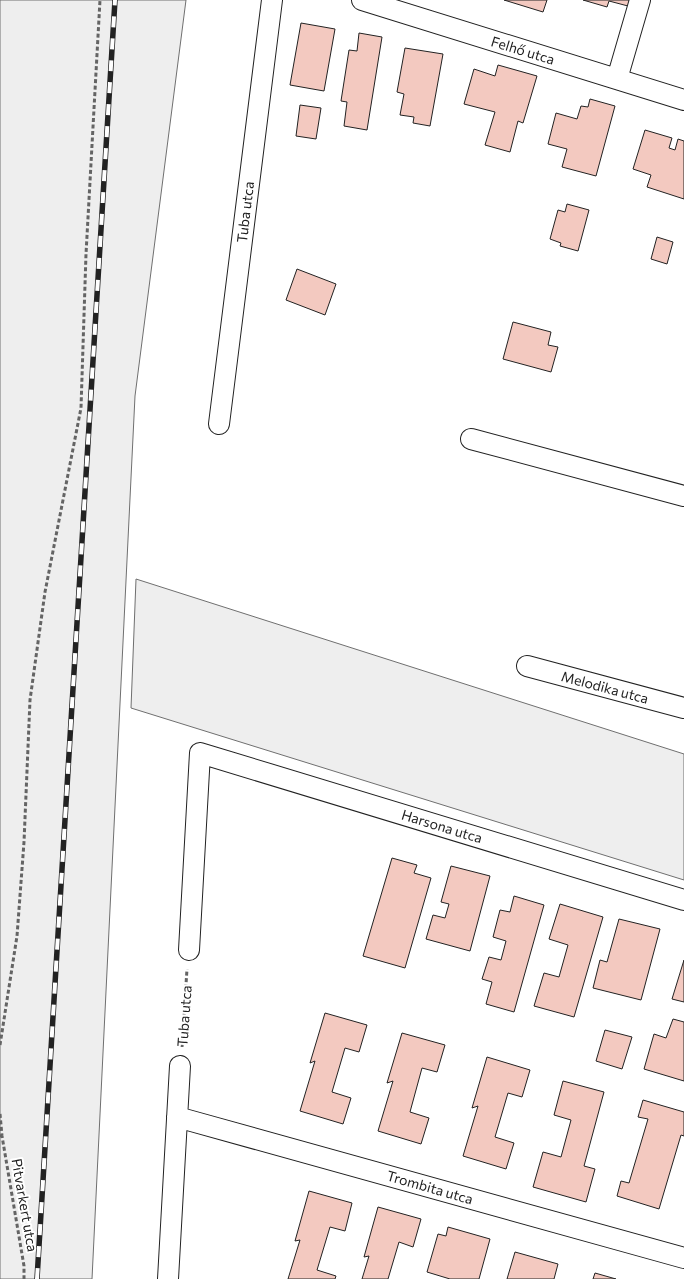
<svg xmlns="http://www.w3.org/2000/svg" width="684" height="1279" font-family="Commissioner,sans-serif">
<rect width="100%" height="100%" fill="#fff"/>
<!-- green -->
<path fill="#eee" stroke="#6f6f6f" d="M0 0H186L135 396 92 1279H0Z
M136 579 684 754V880L131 708Z"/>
<!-- building -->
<path fill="#f3c9c0" stroke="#222" d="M504 0H547L543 12Z
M583 0H630L628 6 609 1 607 7Z
M301 23 335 29 324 91 290 85Z
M359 33 382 37 367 130 344 126 347 102 341 101 349 50 357 51Z
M405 48 443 54 430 126 413 123 414 117 400 115 404 94 397 92Z
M498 65 537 76 523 123 518 121 510 152 485 145 495 112 464 104 474 69 495 76Z
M590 99 615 106 596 176 562 167 567 149 548 144 556 113 577 119 581 106 588 107Z
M300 105 321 108 316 139 296 136Z
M645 130 672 138 669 148 675 150 678 139 684 141V199L647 187 651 175 633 169Z
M567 204 589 210 578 251 560 246 561 243 550 239 558 210 565 212Z
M657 237 673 242 667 264 651 259Z
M297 269 336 284 325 315 286 300Z
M513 322 551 332 548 345 558 347 551 372 503 359Z
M392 858 417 865 414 873 431 878 405 968 363 956Z
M451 866 490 876 470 951 426 939 433 915 445 918 449 904 441 902Z
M514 896 544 905 514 1012 486 1004 492 982 482 979 489 957 501 960 506 941 493 937 500 910 510 912Z
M560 904 603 917 574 1017 534 1006 544 973 559 977 568 945 549 939Z
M619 919 660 929 641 1000 593 988 600 960 607 962Z
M684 960V1002L672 999Z
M325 1013 367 1025 359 1052 345 1048 332 1092 351 1098 343 1124 300 1111 315 1061 310 1063Z
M673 1019 684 1022V1081L644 1069 654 1034 666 1038Z
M605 1030 632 1037 622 1069 596 1061Z
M402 1033 445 1045 437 1072 422 1068 410 1112 429 1118 421 1144 378 1131 393 1081 387 1083Z
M487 1057 530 1070 522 1097 508 1093 495 1137 514 1143 506 1169 463 1156 478 1106 472 1108Z
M563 1081 604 1092 584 1166 595 1169 586 1202 533 1187 543 1152 561 1157 571 1120 554 1115Z
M643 1100 684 1112V1136L681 1135 659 1209 617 1196 621 1181 629 1183 648 1119 638 1117Z
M309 1191 352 1203 345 1231 330 1227 317 1270 336 1276 335 1279H288L300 1240 295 1241Z
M378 1207 421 1219 413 1247 399 1242 388 1279H362L369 1256 364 1257Z
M448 1227 490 1239 479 1279H450L427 1272 438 1234 446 1236Z
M515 1252 558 1264 554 1279H507Z
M595 1273 616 1279H593Z"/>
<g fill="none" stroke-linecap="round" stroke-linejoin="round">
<defs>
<path id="street" d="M362 0 684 100
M617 79 640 0
M219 424 272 0
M471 439 684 496
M527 666 684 708
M189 950 200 753 684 900
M177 1117 684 1258
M168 1279 180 1066"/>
</defs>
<!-- street casing -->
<use href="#street" stroke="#222" stroke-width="22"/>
<!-- path -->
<path stroke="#646464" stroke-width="3" stroke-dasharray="4 2.5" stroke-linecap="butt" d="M0 1045 17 936 24 842 30 700 45 592 81 408 86 254 100 0
M182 1047 187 969
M0 1114 2 1136
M0 1136H2L24 1266V1279"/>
<!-- street -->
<use href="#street" stroke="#fff" stroke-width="20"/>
<defs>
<path id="rail" d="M37 1279 115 0"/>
</defs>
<!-- rail casing -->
<use href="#rail" stroke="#222" stroke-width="5.5"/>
<!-- rail -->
<use href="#rail" stroke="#fff" stroke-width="4" stroke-dasharray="11" stroke-linecap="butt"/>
</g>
<g text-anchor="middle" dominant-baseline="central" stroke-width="4" stroke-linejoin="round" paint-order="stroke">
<!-- street labels -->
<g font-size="14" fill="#222" stroke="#fff">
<text transform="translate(523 50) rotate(17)">Felhő utca</text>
<text transform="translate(245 212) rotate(-83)">Tuba utca</text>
<text transform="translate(605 687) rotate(15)">Melodika utca</text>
<text transform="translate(442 826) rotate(17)">Harsona utca</text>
<text transform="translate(184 1016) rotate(-86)">Tuba utca</text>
<text transform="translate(430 1187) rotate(16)">Trombita utca</text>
<text transform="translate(25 1205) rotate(80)">Pitvarkert utca</text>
</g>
</g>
</svg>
